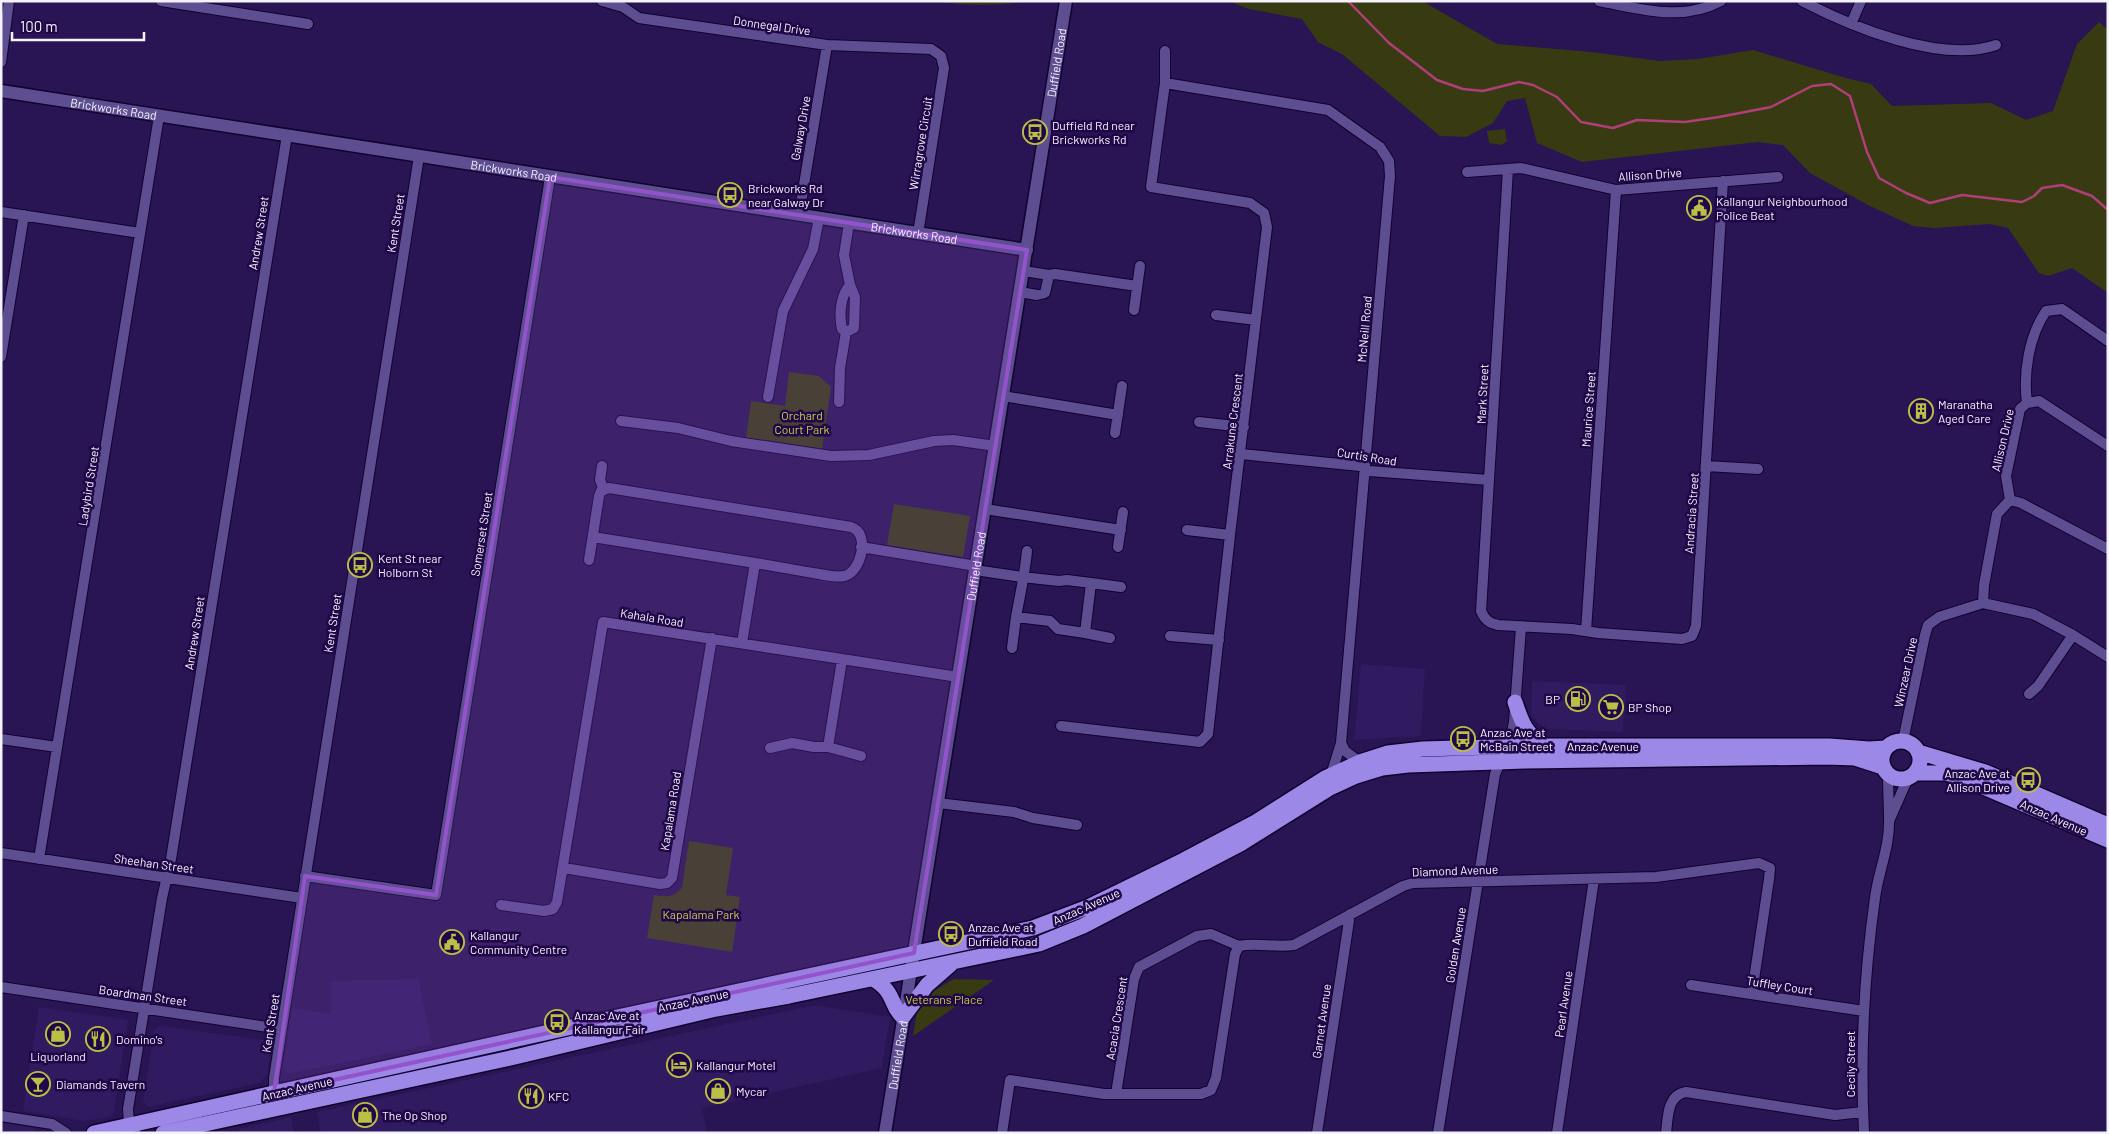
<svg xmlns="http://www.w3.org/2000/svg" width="2109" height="1134" font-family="Barlow,sans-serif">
<rect width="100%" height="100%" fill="#291553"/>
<!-- built -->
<path fill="#301a60" d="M1361 664 1425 669 1421 736 1354 740Z
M1532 681 1626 685 1623 732 1547 729 1538 724 1531 714Z
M418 979 432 1044 287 1074 283 1069 292 1008 331 1014V981Z
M815 1005 890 1017 882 1068 702 1108 707 1133H321L317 1112Z
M39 1007 128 1020 114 1111 111 1117 84 1121 23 1111Z
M163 1026 271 1041 268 1074 259 1083 148 1107 143 1101 154 1031 158 1027Z
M291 1117 294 1133H239V1129Z
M1 1123 35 1128V1133H1Z"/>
<!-- green -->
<path fill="#383b12" d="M932 1H1032C999 6 965 6 932 1Z
M1228 1H1422L1497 44 1591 52 1660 61 1698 59 1753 50 1846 78 1871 84 1892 106 1991 103 2026 120 2053 111 2077 44 2099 22 2108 30V293L2072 268 2048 276 2039 273 2008 228 1989 224 1934 228 1913 226 1870 206 1810 173 1783 145 1758 142 1582 162 1537 143 1525 98 1507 101 1493 123 1466 137 1440 136 1342 54 1318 42 1302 19 1249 9Z
M1505 129 1507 141 1501 145 1489 143 1487 131Z
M789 372 819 376 831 387 822 449 746 438 751 401 785 406Z
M894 504 970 516 963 557 887 545Z
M689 841 733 848 726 895 740 897 732 952 647 938 654 895C666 897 675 898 682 887Z
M954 979 994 980 913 1036 918 1006 934 991Z"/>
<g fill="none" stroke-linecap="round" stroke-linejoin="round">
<!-- stream -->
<path stroke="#b13e79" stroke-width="2.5" d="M1348 1 1389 43 1437 80 1463 89 1483 91 1519 82 1533 85 1557 97 1581 122 1613 128 1637 120 1685 122 1719 117 1771 107 1812 86 1831 84 1850 96 1867 152 1879 178 1906 193 1930 203 1962 195 2022 202 2034 196 2042 188 2062 185 2092 196 2108 210"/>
<defs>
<path id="minor" d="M161 1 308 24
M602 1 623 7 639 18 827 45 931 49 941 56 944 68 918 234
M1599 1C1641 9 1681 22 1721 1
M1802 1C1852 27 1941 64 1996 45
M1851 24 1861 1
M1 62 9 1
M1165 83 1328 110 1380 147 1389 161 1390 176 1341 743 1331 775
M1508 169 1481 611C1485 620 1489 623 1498 625L1572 629 1598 633 1682 639 1692 636 1696 626 1723 181
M1467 172 1521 168 1616 190 1778 177
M1 212 140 233
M799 215 827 45
M1024 271 1049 275
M1020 292 1037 295 1045 293 1049 275 1055 274 1137 286
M1134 310 1140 266
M1216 315 1256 320
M846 332 854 328 855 297 850 285 844 255 849 223
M1 357 24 215
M1003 396 1118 415
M768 397 783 311 813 249 819 218
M839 402 840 368 846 332 842 329C839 315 840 296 850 285
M2027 403C2023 373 2029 336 2046 311L2062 309 2108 341
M621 421 678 428 731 441 831 456 869 455 934 441 953 440 996 446
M1199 422 1244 427
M1115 433 1122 386
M1241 454 1360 466 1369 471 1489 480
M602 466 600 480 604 490
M1706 466 1758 469
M2010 500 2021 503 2108 549
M985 509 1121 530
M1187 530 1230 535
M593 537 755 563 742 643
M861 547 976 566
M1118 547 1123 512
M589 560 599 496 601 491 609 488 851 527C871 533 861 573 844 576 834 578 822 574 813 573 794 570 775 566 755 563
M975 570 1022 577 1059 581 1067 580 1091 583 1085 633 1058 629 1050 621 1016 617C1020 595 1025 573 1027 551
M1091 583 1121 587
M1983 603 1984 585 1997 514 2010 500 2006 476 2020 409 2027 403 2039 401 2108 446
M1586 631 1616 190
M1085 633 1110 638
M1170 636 1219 640
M1012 648 1016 617
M2029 694 2038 686 2073 635
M1061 726 1200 742 1208 734 1230 535 1267 227 1264 213 1250 203 1151 187 1165 83V51
M1 739 57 747
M1903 741 1925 635 1928 625 1939 617 1983 603 2033 614 2073 635 2108 657
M1341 743 1345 751 1360 762
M828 747 861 756
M770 748 792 743 814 747H828L842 660
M938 803 1014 812 1033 818 1077 825
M1889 821 1908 778
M1 853 302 898
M39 859 159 116
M564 868 660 884 667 883 672 878 712 638
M305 876 436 895 550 177
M501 905 544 911 553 909 557 902 603 622 958 677
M1691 985 1864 1011
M1 987 281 1029
M274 1093V1078L419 156
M1116 1094 1134 979 1139 967 1197 936 1211 934 1239 946
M1 1116 52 1124 66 1133
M136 1133 129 1123 128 1109 162 898 171 859 287 135
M1002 1133 1010 1080 1104 1094H1201L1211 1090 1216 1078 1235 954 1239 946C1258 942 1275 948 1294 945L1403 886 1413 883 1656 877 1759 863 1770 868 1769 879 1752 993
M1317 1133 1350 914
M1438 1133 1495 774 1511 738 1514 722 1521 627
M1557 1133 1594 879
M1666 1133C1668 1117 1667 1095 1686 1092L1835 1115 1863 1112
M1864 1133C1860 1054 1864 976 1875 898 1878 873 1890 846 1889 820 1889 805 1888 790 1888 775"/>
<g id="tertiary">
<path id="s1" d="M1 91 1027 250"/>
<path id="s2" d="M885 1133 1066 1"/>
</g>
<path id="trunk" d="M1515 702C1522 723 1525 733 1545 746
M1882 760a19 19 0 1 1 38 0a19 19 0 1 1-38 0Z
M1918 752 1985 772 2108 825
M1915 773H1946L1960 777 2108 840
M873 979C896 992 890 1007 903 1017L927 985 951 964
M94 1133 608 1019 1033 928 1088 907 1184 860 1254 823 1325 778 1360 762 1388 753 1423 749 1525 746H1829L1869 749 1886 748
M163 1133 515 1057 716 1009 789 996 1039 944 1083 926 1242 843 1330 788 1356 776 1382 768 1408 765 1525 761 1827 757 1855 758 1883 767"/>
</defs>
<!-- minor casing -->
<use href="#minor" stroke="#12022f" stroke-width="12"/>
<!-- tertiary casing -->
<use href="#tertiary" stroke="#12022f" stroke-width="15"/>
<!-- trunk casing -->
<use href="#trunk" stroke="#12022f" stroke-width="18"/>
<!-- minor -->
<use href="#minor" stroke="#5d4e91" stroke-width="10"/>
<!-- tertiary -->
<use href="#tertiary" stroke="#5d4e91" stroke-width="12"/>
<!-- trunk -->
<use href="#trunk" stroke="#9c88e6" stroke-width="15"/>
</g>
<!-- marked area -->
<path fill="#9354cb" fill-opacity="0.2" stroke="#9354cb" stroke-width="4" stroke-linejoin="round" d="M550 177 1027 250 914 953 274 1093 305 876 436 895Z"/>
<!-- icons -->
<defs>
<symbol id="bus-ring" viewBox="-11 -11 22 22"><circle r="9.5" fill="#200848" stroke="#bac045" stroke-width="1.5"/><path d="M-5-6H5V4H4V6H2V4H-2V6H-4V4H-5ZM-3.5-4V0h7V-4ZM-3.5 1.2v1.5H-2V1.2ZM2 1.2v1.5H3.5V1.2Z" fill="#bac045"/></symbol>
<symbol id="civic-ring" viewBox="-11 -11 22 22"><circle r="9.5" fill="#200848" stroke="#bac045" stroke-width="1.5"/><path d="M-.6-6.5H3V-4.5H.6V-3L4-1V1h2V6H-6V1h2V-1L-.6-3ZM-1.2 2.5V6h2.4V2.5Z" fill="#bac045"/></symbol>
<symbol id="building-ring" viewBox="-11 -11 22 22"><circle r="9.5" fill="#200848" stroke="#bac045" stroke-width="1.5"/><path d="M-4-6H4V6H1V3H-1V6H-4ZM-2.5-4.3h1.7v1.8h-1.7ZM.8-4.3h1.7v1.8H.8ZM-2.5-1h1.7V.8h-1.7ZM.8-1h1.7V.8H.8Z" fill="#bac045"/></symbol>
<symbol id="fuel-ring" viewBox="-11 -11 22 22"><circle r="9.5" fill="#200848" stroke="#bac045" stroke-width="1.5"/><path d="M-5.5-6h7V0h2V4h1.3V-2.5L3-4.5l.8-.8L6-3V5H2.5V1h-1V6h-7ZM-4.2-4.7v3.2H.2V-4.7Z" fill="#bac045"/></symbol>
<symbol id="supermarket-ring" viewBox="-11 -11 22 22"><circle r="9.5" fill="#200848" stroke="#bac045" stroke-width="1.5"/><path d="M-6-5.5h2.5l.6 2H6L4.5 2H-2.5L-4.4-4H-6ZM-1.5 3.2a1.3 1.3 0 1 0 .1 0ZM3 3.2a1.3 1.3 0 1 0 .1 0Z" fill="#bac045"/></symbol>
<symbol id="shop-ring" viewBox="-11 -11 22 22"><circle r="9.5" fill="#200848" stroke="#bac045" stroke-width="1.5"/><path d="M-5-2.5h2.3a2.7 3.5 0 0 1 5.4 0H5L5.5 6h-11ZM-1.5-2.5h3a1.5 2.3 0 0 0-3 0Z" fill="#bac045"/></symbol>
<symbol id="restaurant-ring" viewBox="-11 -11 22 22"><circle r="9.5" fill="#200848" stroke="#bac045" stroke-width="1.5"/><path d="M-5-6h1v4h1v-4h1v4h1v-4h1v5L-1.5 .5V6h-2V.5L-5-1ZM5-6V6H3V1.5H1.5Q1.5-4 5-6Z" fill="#bac045"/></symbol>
<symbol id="hotel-ring" viewBox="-11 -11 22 22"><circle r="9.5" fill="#200848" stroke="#bac045" stroke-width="1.5"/><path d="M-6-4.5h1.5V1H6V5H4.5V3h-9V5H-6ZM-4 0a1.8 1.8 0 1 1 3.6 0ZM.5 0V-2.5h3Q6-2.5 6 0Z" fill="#bac045"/></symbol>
<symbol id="bar-ring" viewBox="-11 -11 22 22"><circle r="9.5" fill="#200848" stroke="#bac045" stroke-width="1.5"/><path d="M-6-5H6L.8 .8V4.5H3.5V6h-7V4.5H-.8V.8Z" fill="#bac045"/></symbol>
</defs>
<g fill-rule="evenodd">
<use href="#bus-ring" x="1021" y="118" width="28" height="28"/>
<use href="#bus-ring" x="716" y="181" width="28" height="28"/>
<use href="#civic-ring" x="1685" y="194" width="28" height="28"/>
<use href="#building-ring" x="1907" y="397" width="28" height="28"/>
<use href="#bus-ring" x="346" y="551" width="28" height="28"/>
<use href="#fuel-ring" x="1564" y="685" width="28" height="28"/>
<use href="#supermarket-ring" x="1597" y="693" width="28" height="28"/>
<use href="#bus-ring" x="1449" y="725" width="28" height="28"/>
<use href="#bus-ring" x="2014" y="766" width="28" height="28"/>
<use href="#bus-ring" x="937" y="920" width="28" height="28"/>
<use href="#civic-ring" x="438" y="928" width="28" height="28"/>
<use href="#bus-ring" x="543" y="1008" width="28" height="28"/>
<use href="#shop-ring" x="44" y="1020" width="28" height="28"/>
<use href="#restaurant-ring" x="84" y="1025" width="28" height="28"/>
<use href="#hotel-ring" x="665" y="1051" width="28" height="28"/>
<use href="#bar-ring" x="24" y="1070" width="28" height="28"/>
<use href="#shop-ring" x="704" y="1077" width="28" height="28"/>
<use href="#restaurant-ring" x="517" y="1082" width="28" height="28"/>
<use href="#shop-ring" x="351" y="1101" width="28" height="28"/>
</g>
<g text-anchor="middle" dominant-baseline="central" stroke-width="5" stroke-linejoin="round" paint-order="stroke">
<!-- street labels -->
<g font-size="12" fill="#f4f3fb" stroke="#200848">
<text transform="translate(772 25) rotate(8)">Donnegal Drive</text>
<text stroke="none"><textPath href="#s2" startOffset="1084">Duffield Road</textPath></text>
<text stroke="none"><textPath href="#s1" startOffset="114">Brickworks Road</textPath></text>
<text transform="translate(800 128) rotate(-80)">Galway Drive</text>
<text transform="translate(920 143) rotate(-81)">Wirragrove Circuit</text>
<text stroke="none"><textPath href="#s1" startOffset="519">Brickworks Road</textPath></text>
<text transform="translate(1650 174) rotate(-4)">Allison Drive</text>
<text transform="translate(395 223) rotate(-81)">Kent Street</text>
<text transform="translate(258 233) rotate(-81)">Andrew Street</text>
<text stroke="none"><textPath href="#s1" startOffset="924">Brickworks Road</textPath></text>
<text transform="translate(1364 329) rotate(-85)">McNeill Road</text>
<text transform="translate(1482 394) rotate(-87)">Mark Street</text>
<text transform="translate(1588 409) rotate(-86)">Maurice Street</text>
<text transform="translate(1232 421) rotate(-83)">Arrakune Crescent</text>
<text transform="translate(2002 440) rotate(-77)">Allison Drive</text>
<text transform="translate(1367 456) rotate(9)">Curtis Road</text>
<text transform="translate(88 486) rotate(-81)">Ladybird Street</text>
<text transform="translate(1691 513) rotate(-86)">Andracia Street</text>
<text transform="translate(481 534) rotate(-81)">Somerset Street</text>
<text stroke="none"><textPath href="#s2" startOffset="574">Duffield Road</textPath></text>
<text transform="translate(652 617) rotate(9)">Kahala Road</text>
<text transform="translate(332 623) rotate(-81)">Kent Street</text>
<text transform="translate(194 633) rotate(-81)">Andrew Street</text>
<text transform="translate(1905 672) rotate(-78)">Winzear Drive</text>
<text x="1603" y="746">Anzac Avenue</text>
<text transform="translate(670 811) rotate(-81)">Kapalama Road</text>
<text transform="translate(2054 817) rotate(24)">Anzac Avenue</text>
<text transform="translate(154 863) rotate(8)">Sheehan Street</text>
<text transform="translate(1455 870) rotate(-2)">Diamond Avenue</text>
<text transform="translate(1086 906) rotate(-24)">Anzac Avenue</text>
<text transform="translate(1455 945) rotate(-81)">Golden Avenue</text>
<text transform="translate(1780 985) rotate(9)">Tuffley Court</text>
<text transform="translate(143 995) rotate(8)">Boardman Street</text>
<text transform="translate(693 1000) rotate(-12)">Anzac Avenue</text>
<text transform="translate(1563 1004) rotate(-82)">Pearl Avenue</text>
<text transform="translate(1116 1018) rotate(-81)">Acacia Crescent</text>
<text transform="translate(1321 1021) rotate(-82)">Garnet Avenue</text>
<text transform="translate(270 1023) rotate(-81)">Kent Street</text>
<text stroke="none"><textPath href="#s2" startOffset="79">Duffield Road</textPath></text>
<text transform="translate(1850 1064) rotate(-90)">Cecily Street</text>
<text transform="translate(297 1088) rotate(-13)">Anzac Avenue</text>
</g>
<!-- poi labels -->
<g font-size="12" fill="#f4f3fb" stroke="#200848" text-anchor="start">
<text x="1052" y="125">Duffield Rd near<tspan x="1052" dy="14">Brickworks Rd</tspan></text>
<text x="748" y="188">Brickworks Rd<tspan x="748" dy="14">near Galway Dr</tspan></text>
<text x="1716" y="201">Kallangur Neighbourhood<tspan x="1716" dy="14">Police Beat</tspan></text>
<text x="1938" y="404">Maranatha<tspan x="1938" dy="14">Aged Care</tspan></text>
<text x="378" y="558">Kent St near<tspan x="378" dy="14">Holborn St</tspan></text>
<text x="1560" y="699" text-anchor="end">BP</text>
<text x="1628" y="707">BP Shop</text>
<text x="1480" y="732">Anzac Ave at<tspan x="1480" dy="14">McBain Street</tspan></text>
<text x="2010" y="773" text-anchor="end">Anzac Ave at<tspan x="2010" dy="14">Allison Drive</tspan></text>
<text x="968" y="927">Anzac Ave at<tspan x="968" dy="14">Duffield Road</tspan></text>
<text x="470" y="935">Kallangur<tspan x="470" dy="14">Community Centre</tspan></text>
<text x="574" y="1015">Anzac Ave at<tspan x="574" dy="14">Kallangur Fair</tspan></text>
<text x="116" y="1039">Domino's</text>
<text x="58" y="1056" text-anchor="middle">Liquorland</text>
<text x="696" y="1065">Kallangur Motel</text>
<text x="56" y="1084">Diamands Tavern</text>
<text x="736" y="1091">Mycar</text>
<text x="548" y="1096">KFC</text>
<text x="382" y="1115">The Op Shop</text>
</g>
<!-- park labels -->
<g font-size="12" fill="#c8ce4a" stroke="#200848">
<text x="802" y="415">Orchard<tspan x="802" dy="14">Court Park</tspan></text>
<text x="701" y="914">Kapalama Park</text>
<text x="944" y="999">Veterans Place</text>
</g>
</g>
<!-- border -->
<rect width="2109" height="1134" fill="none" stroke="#f4f3fb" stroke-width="5"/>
<!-- scale -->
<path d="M12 32v8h132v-8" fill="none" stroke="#f4f3fb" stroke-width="2.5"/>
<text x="20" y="32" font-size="15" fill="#f4f3fb" stroke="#200848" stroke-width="4" paint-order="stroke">100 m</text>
</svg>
